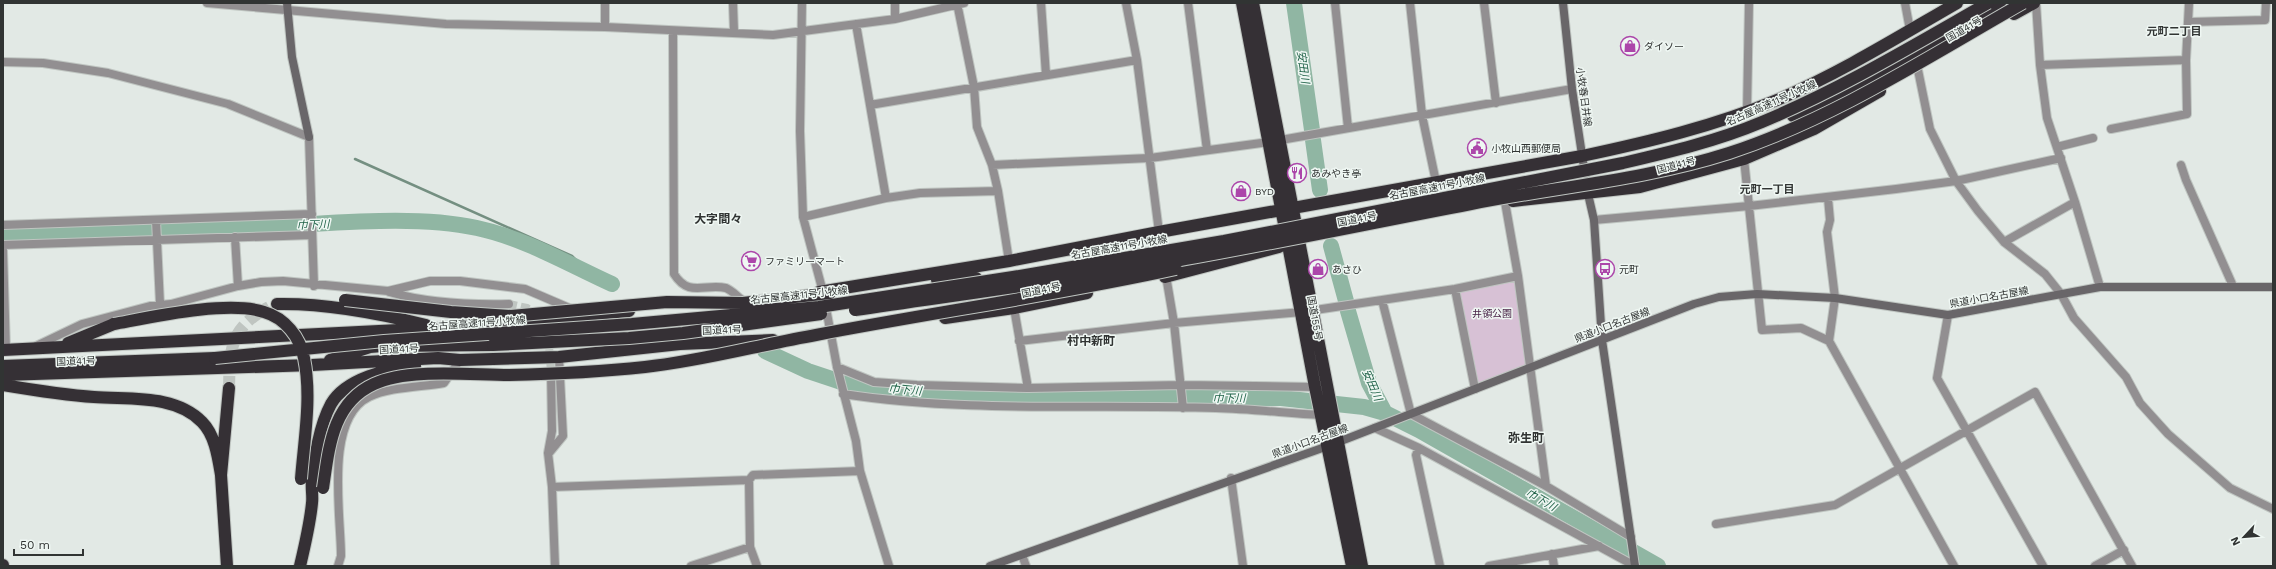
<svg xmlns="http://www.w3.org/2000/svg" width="2276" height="569" font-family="'Work Sans','Noto Sans JP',sans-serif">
<rect width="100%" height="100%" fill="#e2e9e5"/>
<!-- green -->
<path fill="#d7c1d5" d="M1518 276 1531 367 1475 389 1455 289Z"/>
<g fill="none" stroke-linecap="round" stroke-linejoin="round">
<!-- stream -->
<path stroke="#748f81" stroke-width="2.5" d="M355 159 572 256 590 274"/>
<!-- river -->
<path stroke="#90b6a3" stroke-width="16" d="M1294 3 1312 130
M1313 140 1320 190
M3 236C94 233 186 231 277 226 340 223 416 215 477 228 524 238 568 264 612 284
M1331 246 1346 301
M1348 311 1369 383 1385 413
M765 351 808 371 838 381 902 391 1044 397 1281 398 1364 407 1385 413 1419 430 1658 566"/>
<!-- street-tunnel -->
<path stroke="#bfc5c1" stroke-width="8" stroke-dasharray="8 4" stroke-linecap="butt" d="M509 304 527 308 536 315
M543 326 549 346 551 372"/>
<!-- highway-tunnel -->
<path stroke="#bfc5c1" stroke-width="12" stroke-dasharray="12 6" stroke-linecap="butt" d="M229 388C230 347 230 328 269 307"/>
<defs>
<path id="street" d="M207 3 446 24 605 27 773 35 895 19 964 3
M733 3 734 32
M802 3 800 131 803 217 823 292 837 367 856 441 860 471 889 566
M895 3V19
M957 3 974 87 977 127 992 165
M1041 3 1046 75
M1126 3 1137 60 1159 232
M1188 3 1207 150
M1335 3 1348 128
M1410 3 1422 115 1436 182
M1484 3 1496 103
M1905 3 1910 30
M2036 3 2040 65 2047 118 2075 202 2100 287
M2189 22 2265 20 2266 3
M856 24 870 105 1137 60
M605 27V3
M673 31 674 274C689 298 705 283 726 288 731 290 737 296 741 299
M2186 60 2189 3
M3 62 43 63 108 73 228 104 309 137 314 286
M2040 65 2186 60 2187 114 2111 129
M1918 70 1930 129 1956 181 1978 211 2004 242 2045 274 2061 294 2074 318 2126 377 2140 403 2168 434 2230 488 2273 509
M870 105 886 198
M1747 111 1749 3
M2057 147 2093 138
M1744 159 1762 330 1801 328 1829 341
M2181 165 2186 180 2233 286
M1828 198 1830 220 1827 232 1835 298 1829 341 1954 566
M1505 202 1518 276 1546 486
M803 217 886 198 920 193 998 191
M156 220 160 304
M1594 220 1749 206 1896 189 1956 181 2061 158
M3 225 312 214
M235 237 238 286
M2004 242 2075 202
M3 245 312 235
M3 250 6 350
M1009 261 998 191 992 165 1150 158 1269 142 1572 89
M1166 276 1174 323 1183 408
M1455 289 1475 389
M389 292C428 303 468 305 509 304
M1382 300 1411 414 1546 486 1631 537
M1014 308 1028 388
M1948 315 1937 378 2043 566
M1019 341 1174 323 1302 312 1455 289 1518 276
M36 346 82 324 150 306 171 304 238 286 261 282 283 281 388 291 430 281H460L525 289 574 310
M837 367 874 382 917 385 1028 388 1182 385 1315 387
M551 372 552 431 548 453 552 487 555 566
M843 394C967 413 1091 404 1216 408 1251 409 1286 413 1321 415
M1375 428 1419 448 1635 566
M1419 448 1416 455 1440 566
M549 453 563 436 559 357
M1231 478 1243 566
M749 480 750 547 757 566
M552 487 749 480 753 475 860 471
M1716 524 1835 505 2035 392 2132 566
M1552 554 1554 566
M1022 555 1026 566
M338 566 341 556C341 514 324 419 369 397 389 387 422 387 444 383L460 360
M691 566 750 547
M1489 566 1599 546
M2095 566 2124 550"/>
<path id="secondary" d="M287 3 292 57 309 137
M1563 3 1572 89 1588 194 1594 220 1602 340 1635 566
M990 566 1328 446 1694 304 1719 297 1757 294 1835 298 1948 315 2100 287H2273"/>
<path id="highway" d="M1242 3 1315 387 1352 566
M1253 3 1362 566
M2014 14 2034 3
M1793 116 1879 73 2000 3
M1513 201 1640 187 1744 159 1814 129 1880 91
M1165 277 1279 247
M937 280 976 278
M819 292 1009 261 1159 232 1582 156C1648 142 1715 126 1777 100 1840 73 1898 37 1957 3
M277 304C326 303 378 313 426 325
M945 318 1014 308 1087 293
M68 343 114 324
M3 350 439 328 629 311
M330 360 370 347 382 346 493 345
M3 366 215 358
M3 375 312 365 438 358 460 360 559 357 680 344 773 340
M3 385C33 390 63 395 94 397 129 400 175 394 202 422 215 435 218 457 221 475
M3 565V566
M227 566 221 475 229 388
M300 566C305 545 310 524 312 503 313 496 311 488 312 481 315 457 319 426 331 404 346 378 388 369 415 366"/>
</defs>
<!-- street casing -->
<use href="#street" stroke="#bfc5c1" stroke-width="10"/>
<!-- secondary casing -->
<use href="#secondary" stroke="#bfc5c1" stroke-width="10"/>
<!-- highway casing -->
<use href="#highway" stroke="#bfc5c1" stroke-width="14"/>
<!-- street -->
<use href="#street" stroke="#928f91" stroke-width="8"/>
<!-- secondary -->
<use href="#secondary" stroke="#696669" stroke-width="8"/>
<!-- highway -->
<use href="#highway" stroke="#353035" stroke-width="12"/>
<defs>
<path id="highway-bridge" d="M345 300 451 312 511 316 667 302 743 303 830 293
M855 310C956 295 1057 282 1158 264 1262 246 1366 224 1471 204 1556 187 1645 180 1729 153 1833 119 1928 57 2023 3
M114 324C152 317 228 300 264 312 285 318 300 337 304 358 312 397 304 440 301 479
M493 345 629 338 683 333 821 314
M215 358 384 341 632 324 819 307 1013 277 1224 241 1623 163C1670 152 1717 141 1762 122 1841 89 1914 45 1988 3
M323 488C329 448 332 403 374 384 408 368 470 375 509 375 554 374 599 372 645 367 702 361 759 345 816 335 936 312 1057 295 1176 269"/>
</defs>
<!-- highway-bridge casing -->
<use href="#highway-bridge" stroke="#bfc5c1" stroke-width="14" stroke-linecap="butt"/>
<!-- highway-bridge -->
<use href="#highway-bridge" stroke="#353035" stroke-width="12"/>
</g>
<!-- icons -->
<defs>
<symbol id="shop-ring" viewBox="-11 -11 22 22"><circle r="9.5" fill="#eff7f3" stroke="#ac46aa" stroke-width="1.5"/><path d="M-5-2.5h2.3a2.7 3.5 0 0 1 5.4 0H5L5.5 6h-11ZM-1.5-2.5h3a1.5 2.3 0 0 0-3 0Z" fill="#ac46aa"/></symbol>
<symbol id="civic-ring" viewBox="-11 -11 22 22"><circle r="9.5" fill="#eff7f3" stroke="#ac46aa" stroke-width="1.5"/><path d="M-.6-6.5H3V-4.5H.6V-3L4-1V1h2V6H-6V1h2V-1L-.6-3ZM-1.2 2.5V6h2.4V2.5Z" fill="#ac46aa"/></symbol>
<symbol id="restaurant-ring" viewBox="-11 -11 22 22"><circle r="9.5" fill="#eff7f3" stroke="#ac46aa" stroke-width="1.5"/><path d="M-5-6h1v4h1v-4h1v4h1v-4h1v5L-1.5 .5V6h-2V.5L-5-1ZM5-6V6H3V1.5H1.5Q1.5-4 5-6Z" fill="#ac46aa"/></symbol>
<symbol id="supermarket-ring" viewBox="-11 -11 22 22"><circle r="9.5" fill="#eff7f3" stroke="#ac46aa" stroke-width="1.5"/><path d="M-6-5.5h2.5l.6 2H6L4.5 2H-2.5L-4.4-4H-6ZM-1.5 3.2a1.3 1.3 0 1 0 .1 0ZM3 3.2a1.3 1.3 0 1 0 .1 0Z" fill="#ac46aa"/></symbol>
<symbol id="bus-ring" viewBox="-11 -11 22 22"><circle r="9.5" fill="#eff7f3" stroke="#ac46aa" stroke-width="1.5"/><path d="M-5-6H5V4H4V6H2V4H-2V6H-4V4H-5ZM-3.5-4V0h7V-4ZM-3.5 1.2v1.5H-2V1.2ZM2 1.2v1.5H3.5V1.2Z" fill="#ac46aa"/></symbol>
</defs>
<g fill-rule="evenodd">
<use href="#shop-ring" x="1619" y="35" width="22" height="22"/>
<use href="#civic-ring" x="1466" y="137" width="22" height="22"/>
<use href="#restaurant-ring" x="1286" y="162" width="22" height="22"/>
<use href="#shop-ring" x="1230" y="180" width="22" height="22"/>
<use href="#supermarket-ring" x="740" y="250" width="22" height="22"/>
<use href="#shop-ring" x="1307" y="258" width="22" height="22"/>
<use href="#bus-ring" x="1594" y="258" width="22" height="22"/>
</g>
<g text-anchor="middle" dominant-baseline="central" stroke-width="3" stroke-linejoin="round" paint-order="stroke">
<!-- street labels -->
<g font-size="10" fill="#313433" stroke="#eff7f3">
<text transform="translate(1964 29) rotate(-30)">国道41号</text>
<text transform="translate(1584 97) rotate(82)">小牧春日井線</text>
<text transform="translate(1771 103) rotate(-24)">名古屋高速11号小牧線</text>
<text transform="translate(1676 165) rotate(-15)">国道41号</text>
<text transform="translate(1437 187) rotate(-11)">名古屋高速11号小牧線</text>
<text transform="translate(1357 219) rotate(-11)">国道41号</text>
<text transform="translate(1119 247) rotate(-10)">名古屋高速11号小牧線</text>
<text transform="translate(1041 290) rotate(-12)">国道41号</text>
<text transform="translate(799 295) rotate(-6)">名古屋高速11号小牧線</text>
<text transform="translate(1989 297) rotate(-10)">県道小口名古屋線</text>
<text transform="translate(1315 318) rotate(80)">国道155号</text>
<text transform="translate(477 323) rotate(-4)">名古屋高速11号小牧線</text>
<text transform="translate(1612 325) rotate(-21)">県道小口名古屋線</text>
<text transform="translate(722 330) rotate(-2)">国道41号</text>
<text transform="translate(399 349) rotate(-3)">国道41号</text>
<text transform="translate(76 361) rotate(-2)">国道41号</text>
<text transform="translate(1310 441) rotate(-20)">県道小口名古屋線</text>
</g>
<!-- poi labels -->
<g font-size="10" fill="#313433" stroke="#eff7f3" text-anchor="start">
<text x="1644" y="46">ダイソー</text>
<text x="1491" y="148">小牧山西郵便局</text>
<text x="1311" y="173">あみやき亭</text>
<text x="1255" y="191">BYD</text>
<text x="765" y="261">ファミリーマート</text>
<text x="1332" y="269">あさひ</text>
<text x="1619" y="269">元町</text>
</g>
<!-- park labels -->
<g font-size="10" fill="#482246" stroke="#eff7f3">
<text x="1492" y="313">井領公園</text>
</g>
<!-- neighbourhood labels -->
<g font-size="11" font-weight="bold" fill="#313433" stroke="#eff7f3">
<text x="2174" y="31">元町二丁目</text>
<text x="1767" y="189">元町一丁目</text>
</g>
<!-- water labels -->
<g font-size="11" font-style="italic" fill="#22644a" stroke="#eff7f3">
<text transform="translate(1303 67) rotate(82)">安田川</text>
<text transform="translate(313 225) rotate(-2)">巾下川</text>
<text transform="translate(1372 385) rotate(67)">安田川</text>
<text transform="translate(905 390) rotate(5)">巾下川</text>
<text x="1229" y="398">巾下川</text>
<text transform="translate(1541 500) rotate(30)">巾下川</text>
</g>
<!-- quarter labels -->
<g font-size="12" font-weight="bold" fill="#313433" stroke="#eff7f3">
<text x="718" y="219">大字間々</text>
<text x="1091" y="341">村中新町</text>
<text x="1526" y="438">弥生町</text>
</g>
</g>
<!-- border -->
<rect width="2276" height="569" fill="none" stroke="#313433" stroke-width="8"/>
<!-- north arrow -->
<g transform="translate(2244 537) rotate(244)" stroke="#eff7f3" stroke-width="3" paint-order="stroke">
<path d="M0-3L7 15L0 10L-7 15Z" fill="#313433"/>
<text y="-6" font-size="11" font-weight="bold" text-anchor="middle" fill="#313433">N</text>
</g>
<!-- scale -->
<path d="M14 549v6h69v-6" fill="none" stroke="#313433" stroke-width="2"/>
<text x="20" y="549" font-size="12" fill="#313433" stroke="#eff7f3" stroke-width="3" paint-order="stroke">50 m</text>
</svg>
